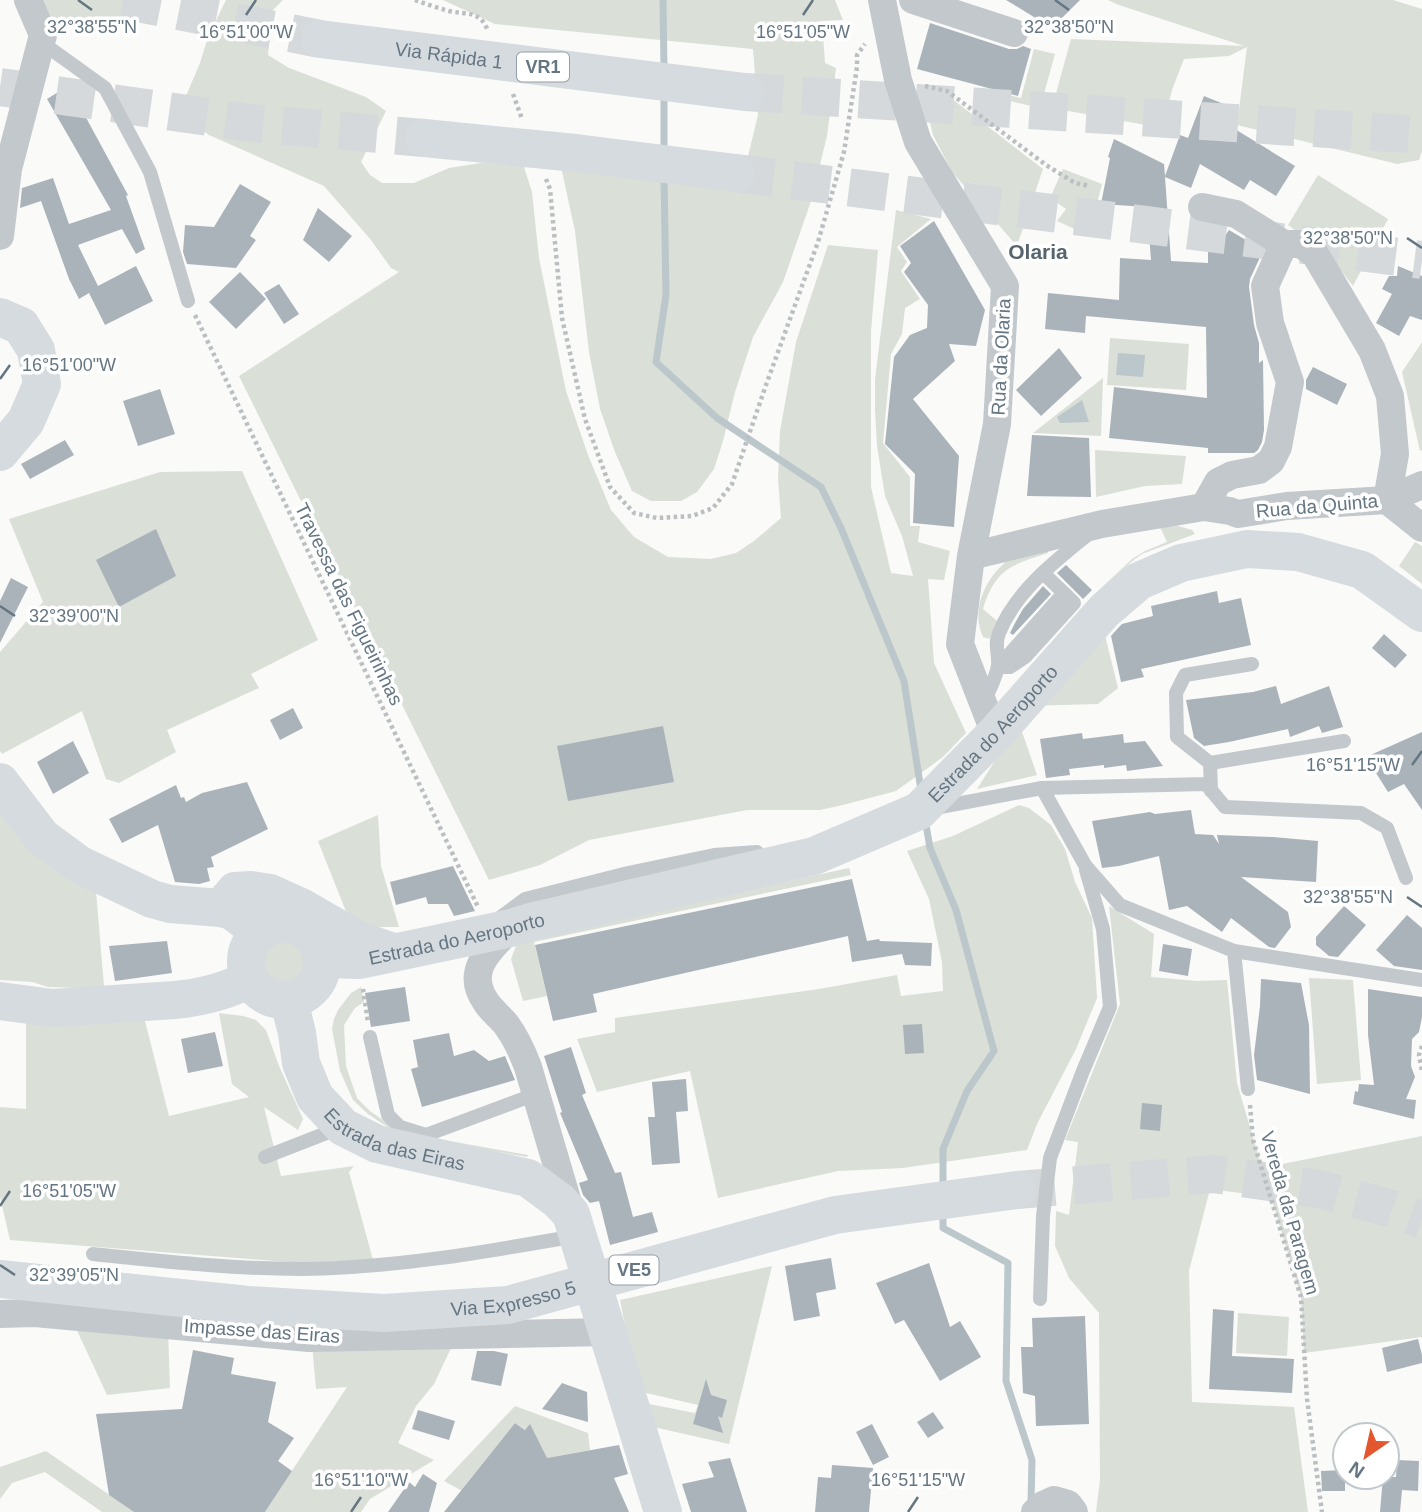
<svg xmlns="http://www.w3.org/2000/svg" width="1422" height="1512" font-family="Arial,sans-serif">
<rect width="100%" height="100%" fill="#fafaf8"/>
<!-- green -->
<path fill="#dadfd7" d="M39 0H146L152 18 51 26Z
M226 0H283L272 11 268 55 289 68 366 97 386 111 361 162 370 175 382 183H414L449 168 481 163 523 164 532 192 539 258 566 391 588 455 611 510 634 537 668 557 711 559 736 553 754 541 781 518 778 479 780 431 796 342 828 245 878 250 871 331V487L891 573 913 576 902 536 885 496 877 446 875 410V379L896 210 931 219 897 247 907 262 901 271 920 299 905 308 902 334 891 354 883 443 910 477V526H920L918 542 950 551 944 580 928 579 934 663 966 733 943 757 896 791 843 805 820 810H747L589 840 540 865 489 880 239 376 399 272 391 268 371 240 324 186 209 135 182 116 183 103 200 63 208 37Z
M443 0H835L843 20 822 21 825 63 836 68 827 136 811 201 783 282 753 337 735 392 723 441 714 469 697 492 681 501H651L632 491 615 452 600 409 589 352 575 231 561 167 741 185 758 115 753 49 495 24Z
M1108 0H1393L1422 9V151L1419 160 1397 164 1237 125 1247 47 1229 56 1184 59 1172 90 1162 128 1052 108 1071 39 1244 46 1116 4Z
M1034 49 1055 54 1040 108 984 95 985 90 1021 98Z
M922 89 947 95 1043 169 1017 246 952 172 933 135Z
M1063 169 1102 184 1095 211 1081 232 1057 221 1066 209 1050 198Z
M1318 175 1388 219 1353 286 1328 254 1288 225Z
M1110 338 1189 344 1186 390 1107 385Z
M1422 342V450L1420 451 1402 372Z
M1103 378 1101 436 1033 433Z
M1095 450 1186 456 1182 484 1145 486 1096 497Z
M242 471 318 640 251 674 259 688 167 730 176 752 119 783 106 779 82 711 2 754 0 751V652L43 602 9 519 160 472Z
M1178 526 1192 530 1195 534 1142 554 1131 562 1097 596 1099 590 1132 559 1145 551 1167 542 1160 527Z
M1415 542 1422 546V584L1399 566Z
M1046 546 1048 553C1011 565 995 569 983 609L997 621 989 639 983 637C969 608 989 571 1014 556 1023 551 1036 549 1046 546Z
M1100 615 1118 688 1098 704 1026 706Z
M1019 723 1037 775 977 789Z
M0 804 96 891 104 987 79 988 48 987 32 982 0 980Z
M1019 805 1029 808 1051 825 1065 849 1075 882 1092 918 1097 998 1076 1049 1037 1124 1027 1150 903 1168 838 1171 718 1198 690 1071 597 1092 577 1039 615 1032V1018L819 989 897 975 901 996 943 991 942 962 929 899 907 851 953 836Z
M378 815 381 866 399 927H373L349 919 318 841Z
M849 868 851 875 534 942 547 996 523 1001 511 959 516 946 534 936Z
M1109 906 1154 934 1151 977 1197 981 1227 980 1237 1083 1262 1168 1422 1136V1337L1304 1353 1301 1297 1271 1197 1210 1189 1189 1271 1192 1402 1294 1407 1308 1512H1096L1100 1480 1099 1313 1069 1278 1055 1246 1056 1211 1069 1215 1078 1142 1065 1140 1120 1004Z
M258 964a26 26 0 1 1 52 0a26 26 0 1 1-52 0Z
M1309 978 1353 980 1361 1080 1317 1084Z
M361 987 364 1002 355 1008 344 1025 346 1066 357 1098 370 1111 390 1125 421 1136 528 1155 527 1157 459 1145 389 1128 368 1114 353 1100 340 1071 332 1029 334 1019 338 1010 351 993Z
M219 1013 243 1016 256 1020 266 1030 279 1066 303 1119 298 1130 264 1107 281 1176 354 1166 349 1172 373 1260 301 1263 10 1240 0 1197V1107L26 1109V1020L144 1017 169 1116 249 1097 232 1084Z
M772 1266 729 1444 649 1426 644 1403 695 1413 698 1405 642 1392 632 1362 620 1300Z
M1238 1313 1289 1317 1287 1356 1236 1353Z
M74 1324 168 1330 170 1388 107 1395Z
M312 1344 452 1346 434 1384 416 1406 398 1443 434 1460 370 1499 361 1512H265L347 1387 316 1389Z
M515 1406 588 1433 590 1450 547 1458 532 1434 515 1423 463 1488 473 1497 444 1481Z
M46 1451 134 1512H102L45 1472 12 1483 0 1499V1467Z"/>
<!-- water -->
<path fill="#bbc7cb" d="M1118 353 1145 355 1143 377 1116 375Z
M1082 400 1089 422 1060 423 1057 417Z"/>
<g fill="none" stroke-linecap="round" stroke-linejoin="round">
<!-- stream -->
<path stroke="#bbc7cb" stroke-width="7" d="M663 0 664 69
M664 92V153
M664 176 666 295 656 362 717 418 821 487 841 528 904 681 921 790
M925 819 930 848 956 910 994 1051 967 1091 943 1149V1189
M943 1212V1228L1008 1263 1006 1381 1032 1460 1031 1501 1030 1503"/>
</g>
<!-- building -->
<path fill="#aab3b9" d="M1006 0H1080L1052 28Z
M930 23 1009 49H1017L1023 46 1031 49 1018 96 917 69Z
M68 86 78 100 77 101 128 195 126 196 145 249 136 254 122 229 78 245 98 286 136 266 153 301 105 325 89 293 79 299 69 279 41 201 20 208 22 188 53 178 69 224 111 210 47 99Z
M1204 96 1231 107 1225 123 1295 166 1276 196 1250 180 1244 190 1200 164 1191 188 1165 177 1171 261 1208 263V248L1216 249 1229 230 1261 249 1262 253 1250 279 1249 287 1254 325 1259 343V363L1263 360 1264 430 1262 442 1258 450 1254 453H1208V448L1109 438 1114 387 1207 398 1206 327 1086 316 1085 333 1045 329 1048 293 1119 300 1120 258 1151 260 1147 207 1101 204 1110 158 1108 157 1114 139 1164 164 1165 176 1180 135 1188 138Z
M240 184 271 202 250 236 256 240 236 268 187 264 183 252 185 225 214 227Z
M318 208 352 236 329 262 303 240Z
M934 221 985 310 976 346 949 344 955 361 913 399 959 456 954 527 913 523 915 474 885 444 894 357 910 335 927 328 928 305 904 272 911 263 900 246Z
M1398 266 1422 276V320L1410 316 1399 336 1376 323 1392 294 1382 289 1389 276H1397Z
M240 272 266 299 236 329 209 302Z
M279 284 299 314 284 324 264 293Z
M1059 348 1082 378 1041 416 1016 390Z
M1313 367 1347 384 1337 405 1306 389V380Z
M160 389 175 434 138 446 123 401Z
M1032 435 1089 438 1091 497 1027 496Z
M65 440 74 455 30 479 21 464Z
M156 529 176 576 119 607 96 560Z
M1066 565 1092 590 1083 599 1057 573Z
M11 578 28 587 0 643V601Z
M1043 586 1051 594 1013 635 1010 633 1015 623 1023 609Z
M1217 591 1219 603 1241 598 1251 645 1141 669 1144 677 1121 682 1111 636 1119 627 1122 624 1153 616 1151 606Z
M1384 634 1407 655 1395 668 1372 648Z
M1276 686 1281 704 1329 686 1343 727 1322 733 1319 726 1290 737 1288 729 1229 742 1204 746 1194 738 1186 700 1253 692Z
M293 708 303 728 280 740 270 720Z
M663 726 674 782 568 801 557 746Z
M1422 732V810L1404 784 1388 792 1366 757Z
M1082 733 1083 739 1123 734 1124 743 1145 741 1163 766 1127 771 1126 765 1104 768V765L1069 769 1070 775 1046 778 1040 739Z
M73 741 89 773 53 794 37 762Z
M247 782 268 829 211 857 214 867 207 868 210 881 199 884 175 882 158 825 122 843 109 819 176 785 181 798 184 797 186 802 202 793Z
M1191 810 1195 834 1213 835 1219 844 1217 835 1273 837 1318 841 1316 882 1241 877 1288 912 1291 927 1275 948 1269 947 1231 918 1222 932 1187 906 1169 910 1159 856 1119 866 1102 868 1092 821 1150 812 1155 814Z
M453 866 475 911 454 916 448 904H428L426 897 396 905 390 882Z
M852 879 867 941 879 939 880 941 932 943 931 966 905 965 902 954 852 962 848 936 593 994 597 1012 553 1021 535 945Z
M1344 906 1366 925 1338 957 1329 956 1316 945V937Z
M1407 915 1422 928V970L1394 966 1376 950Z
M167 941 172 973 115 981 109 946Z
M1163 944 1192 949 1188 976 1159 971Z
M1261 979 1301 983 1309 1025 1310 1094 1257 1080 1254 1055 1260 1006Z
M405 987 410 1021 371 1027 365 993Z
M1368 989 1422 997V1017L1419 1032 1412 1039 1411 1066 1415 1077 1406 1099 1416 1100 1414 1119 1353 1104 1355 1091 1358 1092 1359 1084 1374 1085 1368 1035Z
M922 1024 924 1053 905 1054 903 1025Z
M215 1032 223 1066 188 1073 181 1039Z
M449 1033 454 1056 474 1050 489 1061 505 1056 515 1080 422 1107 411 1069 418 1067 413 1040Z
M571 1047 586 1093 582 1095 615 1173 621 1172 633 1217 652 1212 658 1232 610 1245 599 1201 590 1203 583 1195 579 1183 588 1180 560 1113 562 1112 544 1056Z
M686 1079 688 1111 676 1112 680 1163 652 1165 648 1117H655L652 1082Z
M1142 1103 1162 1105 1160 1131 1140 1129Z
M831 1258 836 1289 816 1293 820 1316 794 1321 785 1266Z
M929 1263 950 1327 960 1321 981 1357 940 1381 904 1320 895 1324 876 1283Z
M1213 1309 1234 1311 1232 1356 1294 1359 1292 1393 1209 1389Z
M1085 1316 1089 1424 1036 1426 1035 1396 1023 1393 1021 1347H1033L1032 1318Z
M1418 1339 1422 1355V1363L1387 1372 1382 1348Z
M193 1350 234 1358 231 1374 276 1382 268 1422 294 1438 278 1461 292 1471 265 1512H134L109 1495 96 1414 182 1409Z
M477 1351H494L508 1354 501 1386 471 1380Z
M706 1379 711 1395 727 1400 722 1418 718 1416 723 1433 693 1424Z
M562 1383 587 1392 588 1422 542 1409Z
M418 1410 455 1421 449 1440 412 1429Z
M933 1412 944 1428 928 1438 917 1422Z
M515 1423 525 1430 530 1424 547 1458 619 1445 628 1474 614 1478 629 1512H444Z
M872 1424 889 1457 873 1465 856 1432Z
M730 1458 747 1512H691L682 1484 714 1477 708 1462Z
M1397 1460 1419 1461 1418 1491 1402 1490 1400 1512H1380L1383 1477H1396Z
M832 1465 873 1468 869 1512H815L818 1477 831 1478Z
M1345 1470V1491H1322L1321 1471Z
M423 1474 437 1483 429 1512H388L409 1482 415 1487Z"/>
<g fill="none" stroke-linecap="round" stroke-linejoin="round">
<!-- primary-tunnel -->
<path stroke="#d5d9db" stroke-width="38" stroke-dasharray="38 19" stroke-linecap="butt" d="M1017 1190 1213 1174 1319 1189 1392 1209 1422 1220"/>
<!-- highway-tunnel -->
<path stroke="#d5d9db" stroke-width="38" stroke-dasharray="38 19" stroke-linecap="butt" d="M123 0 320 39
M0 87 250 123 424 138
M745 92 1422 135
M736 173 1422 260"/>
<!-- path -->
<path stroke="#bbbfc2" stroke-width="4.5" stroke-dasharray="3.5 3.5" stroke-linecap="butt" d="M415 0C426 4 438 8 449 11 467 15 480 10 488 31
M925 86 947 91 1046 165 1075 183 1089 186
M513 94 522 119
M546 179 550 189 562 318 585 419 610 487 634 513 657 518 692 516 713 508 732 484 766 385 818 242 844 152 857 67V55L865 44
M195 315 478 907
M363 989 368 1022
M1422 1046 1419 1055 1422 1071
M1250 1105 1253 1140 1301 1297 1307 1399 1322 1512"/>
<!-- lane -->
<path stroke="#c3c8cc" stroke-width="14" d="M41 42 105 88 150 172 188 301
M998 667 1064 593 1043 573
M998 667H1010L1025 657 1074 603 1064 593
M985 700C989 690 997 676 998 665 999 653 994 644 999 633 1015 592 1056 560 1090 533
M1210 763 1177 737 1176 693 1185 675 1252 664
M1042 788 1206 784 1225 807 1361 813 1387 828 1406 878
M1211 791 1210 763 1344 741
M935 808 1042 788 1085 865 1120 905 1234 951 1422 980
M498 919 525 899 628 873 714 855 757 852
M1234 951 1248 1089
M370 1037 388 1115 400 1127 426 1135 536 1094
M265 1157 342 1127
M93 1254C162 1261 232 1269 301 1269 394 1268 485 1252 576 1236
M1040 1299 1043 1216 1050 1158 1083 1071 1110 1007 1103 929 1086 870"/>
<!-- street -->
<path stroke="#c3c8cc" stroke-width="28" d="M882 0 898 80 918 142 1005 286 997 424 971 556 960 644 995 734
M913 0 1014 33
M1202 207 1236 214 1284 244H1301L1315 254 1372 350 1390 396 1395 454 1387 500
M0 236 8 169 43 35 28 0
M1387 500 1422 528
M1204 507 1218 482 1232 475 1259 470 1271 461 1278 447 1290 382 1270 323 1265 286 1284 244
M971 556 1102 524 1204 507 1230 511 1238 514 1287 506 1387 500 1422 485
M511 928C490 949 464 971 486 1002 491 1010 499 1016 505 1023 515 1036 522 1051 528 1067L571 1213
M0 1314 35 1313 309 1338 608 1332
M1035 1512 1043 1505 1054 1500 1068 1504 1074 1512"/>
<!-- secondary -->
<g stroke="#d6dbdf" stroke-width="38">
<path d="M0 317 21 326 36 350 42 384 26 421 0 452"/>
<path d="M0 782 42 837 80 865 152 899 170 904 221 908 232 911 261 932"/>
<path d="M221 908 235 891 251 890 270 893 301 907 358 940 393 952"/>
<circle cx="284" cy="962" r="38"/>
<path id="s1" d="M323 959 360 960 511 928 530 922 814 856 919 811 995 734 1104 611 1139 581 1181 563 1247 549 1298 552 1362 570 1422 613"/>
<path d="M0 1001 53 1008 175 1000C199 998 228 991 249 979"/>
<path id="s2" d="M289 1001 297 1033 301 1063 315 1097 343 1127 377 1144 528 1178 559 1201 571 1214 663 1512"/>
</g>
<!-- primary -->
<path stroke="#d6dbdf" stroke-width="38" id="s3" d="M0 1279 248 1305 384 1313 508 1305 835 1215 1017 1190"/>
<!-- highway -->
<g stroke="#d6dbdf" stroke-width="38">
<path id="s4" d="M320 39 745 92"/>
<path d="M424 138 576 153 736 173"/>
</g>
</g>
<!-- ticks -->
<path fill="none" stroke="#657683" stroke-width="2.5" d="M78 0 92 10M1055 0 1069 10M246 15 256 0M803 15 813 0M1407 238 1422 248M0 379 10 365M0 606 15 616M1412 765 1422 751M1407 897 1422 907M0 1206 10 1191M0 1265 15 1275M351 1512 361 1497M908 1512 918 1497"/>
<g text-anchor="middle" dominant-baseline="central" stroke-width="7" stroke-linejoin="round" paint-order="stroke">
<!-- shield labels -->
<g fill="#fff" stroke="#939fa8" stroke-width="2">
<rect x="517" y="52.5" width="52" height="29" rx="5"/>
<rect x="609.5" y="1255.5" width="49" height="29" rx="5"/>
</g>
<g font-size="18" font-weight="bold" fill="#657683">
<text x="543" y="67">VR1</text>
<text x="634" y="1270">VE5</text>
</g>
<!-- street labels -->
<g font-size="19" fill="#657683" stroke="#fff">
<text stroke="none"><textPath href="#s4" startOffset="130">Via Rápida 1</textPath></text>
<text transform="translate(1001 357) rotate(-87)">Rua da Olaria</text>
<text transform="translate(1317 506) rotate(-5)">Rua da Quinta</text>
<text transform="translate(349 604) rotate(64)">Travessa das Figueirinhas</text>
<text stroke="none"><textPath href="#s1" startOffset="724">Estrada do Aeroporto</textPath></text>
<text stroke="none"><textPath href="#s1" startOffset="136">Estrada do Aeroporto</textPath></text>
<text stroke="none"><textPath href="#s2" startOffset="194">Estrada das Eiras</textPath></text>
<text transform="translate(1290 1213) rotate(74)">Vereda da Paragem</text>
<text stroke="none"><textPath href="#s3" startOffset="516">Via Expresso 5</textPath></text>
<text transform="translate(262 1331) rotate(4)">Impasse das Eiras</text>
</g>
<!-- neighbourhood labels -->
<g font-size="21" font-weight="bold" fill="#57646e" stroke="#fff">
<text x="1038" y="251">Olaria</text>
</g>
</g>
<g font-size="18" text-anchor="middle" fill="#657683" stroke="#fff" stroke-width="7" stroke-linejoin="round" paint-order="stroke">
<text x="92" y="33">32°38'55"N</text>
<text x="1069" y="33">32°38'50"N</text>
<text x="246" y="38">16°51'00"W</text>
<text x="803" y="38">16°51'05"W</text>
<text x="1348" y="244">32°38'50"N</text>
<text x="69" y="371">16°51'00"W</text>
<text x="74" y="622">32°39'00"N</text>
<text x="1353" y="771">16°51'15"W</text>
<text x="1348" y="903">32°38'55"N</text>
<text x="69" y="1197">16°51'05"W</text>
<text x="74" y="1281">32°39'05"N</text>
<text x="361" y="1486">16°51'10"W</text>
<text x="918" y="1486">16°51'15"W</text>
</g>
<!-- north arrow -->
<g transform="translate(1366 1456) rotate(214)"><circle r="33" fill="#ffffff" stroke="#c1c8cd" stroke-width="2"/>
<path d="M0-5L12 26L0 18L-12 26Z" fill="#e4572e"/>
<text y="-10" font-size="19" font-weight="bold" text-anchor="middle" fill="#657683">N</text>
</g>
</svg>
